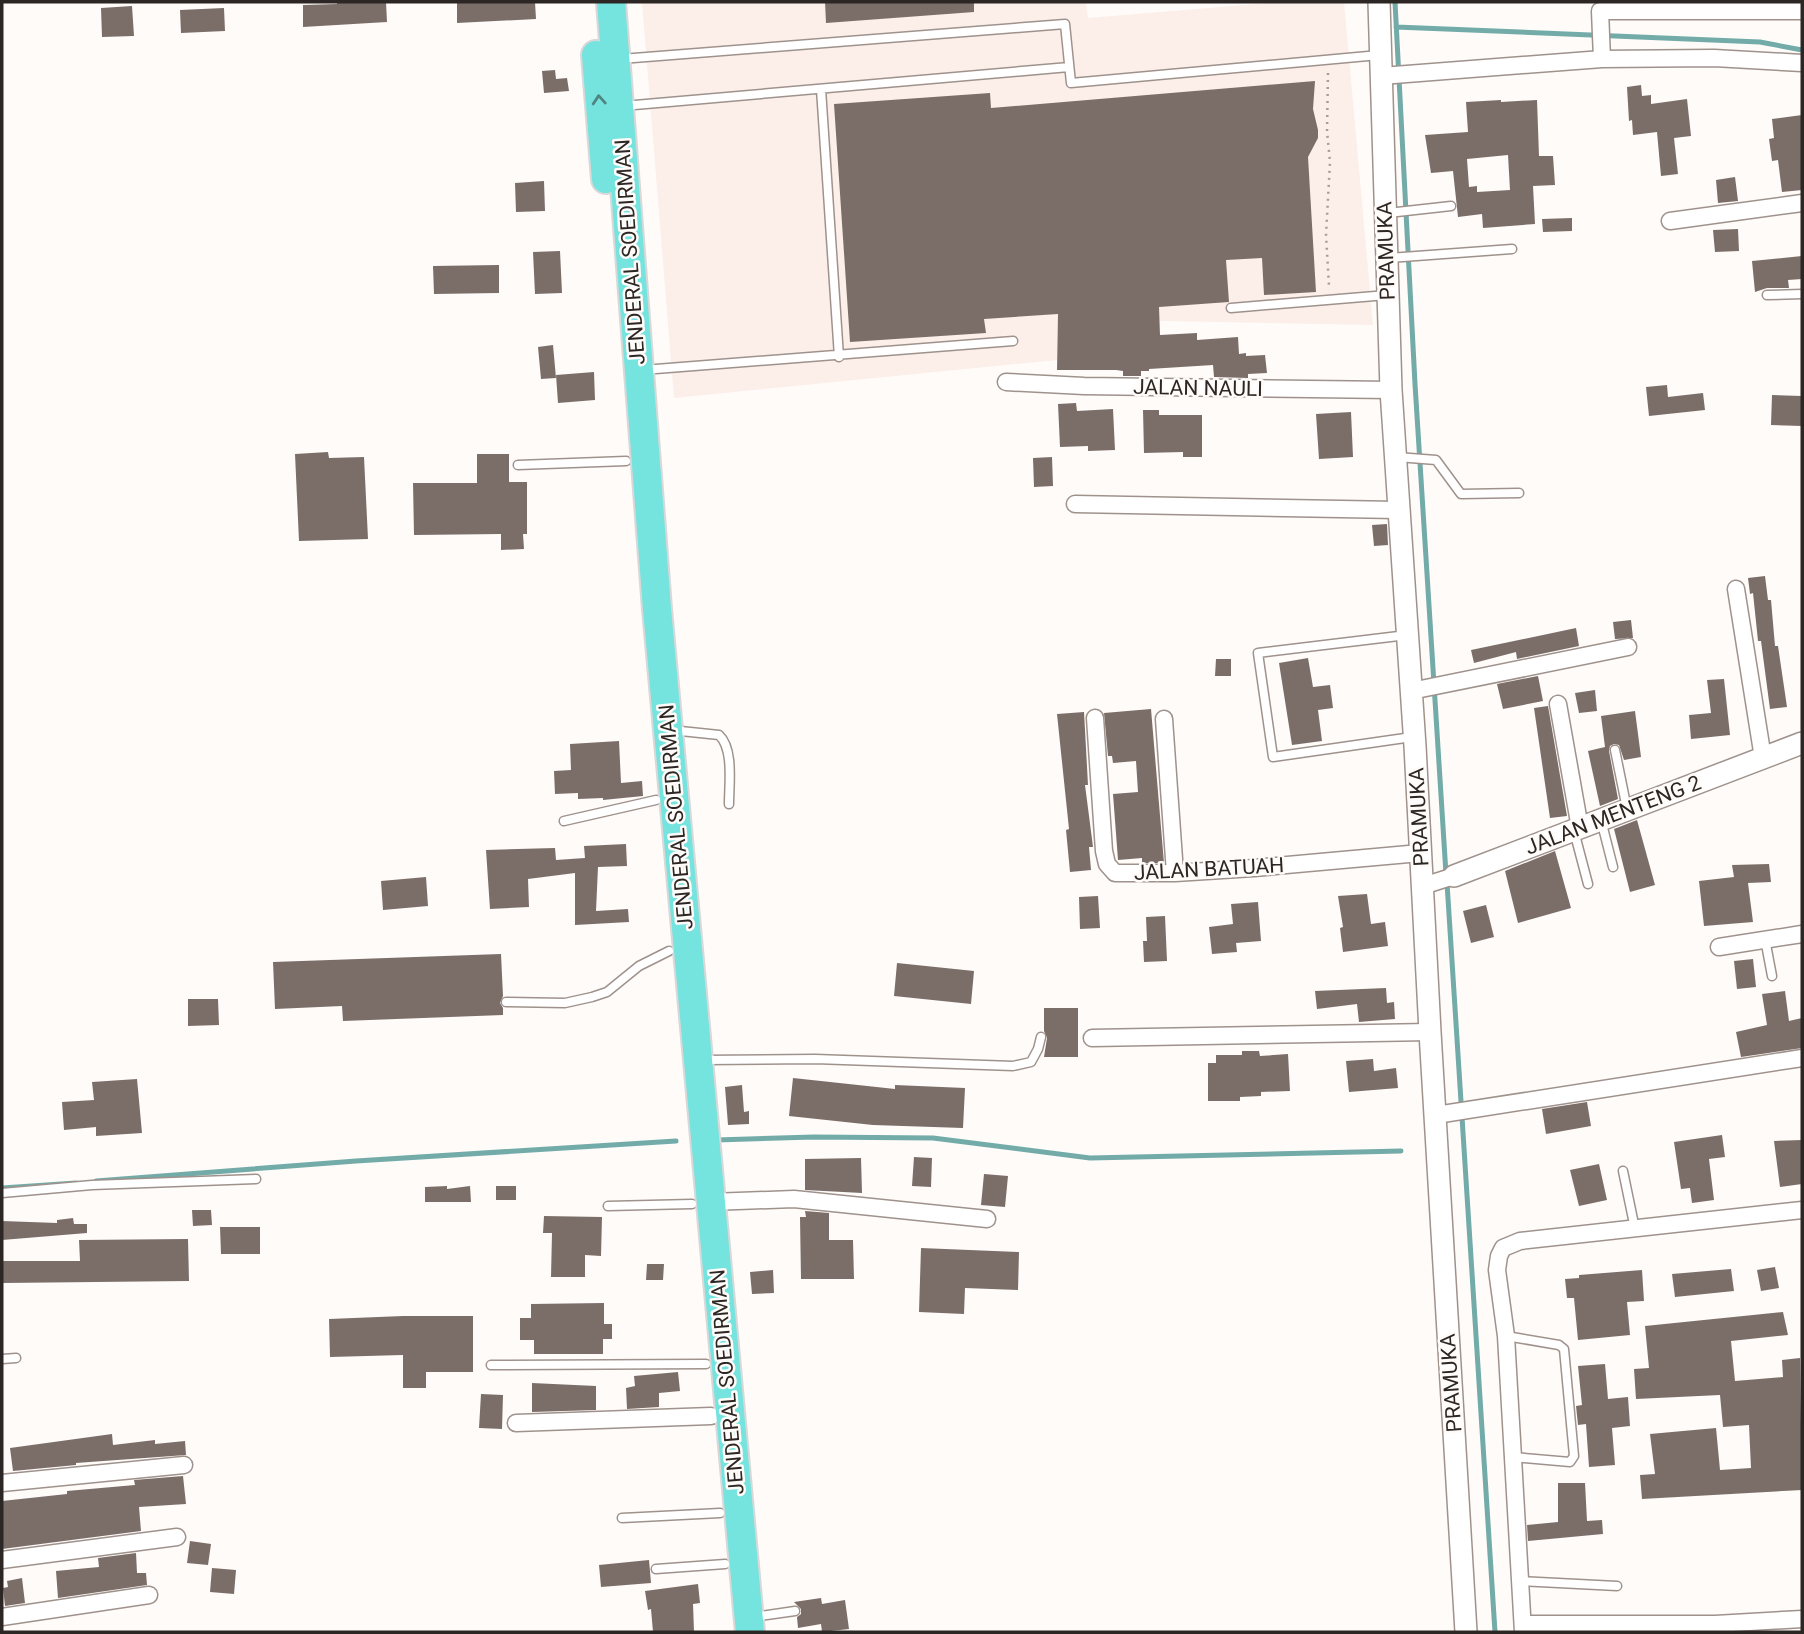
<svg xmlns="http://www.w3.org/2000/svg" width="1804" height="1634" font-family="Roboto,sans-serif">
<rect width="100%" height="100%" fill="#fefbf9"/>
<!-- built -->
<path fill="#fceee8" d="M642 2H1086L1088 18 1280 2H1344L1373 325 1058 319 1057 360 674 398Z"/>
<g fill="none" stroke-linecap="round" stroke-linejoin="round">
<!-- stream -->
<path stroke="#73aba8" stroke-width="5" d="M1395 2 1415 384 1446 874
M1396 27 1760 42 1802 50
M1447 883 1495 1632
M716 1140 814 1137 933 1138 1090 1158 1401 1151
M96 1181 356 1161 676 1141
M2 1188 76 1183"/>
</g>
<!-- building -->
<path fill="#7b6e69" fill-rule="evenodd" d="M337 2H386L387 22 303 27V5L337 4Z
M457 2H535L536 19 457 23Z
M825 2H974V12L826 23Z
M132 6 134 36 102 37 101 8Z
M224 8 225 31 181 33 180 10Z
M555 70 556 79 567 78 569 91 544 93 542 71Z
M1315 81 1313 109 1318 130V138L1308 157 1316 292 1264 295 1262 258 1226 260 1229 302 1159 307 1160 335 1197 333V340L1238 337 1239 354 1246 353V356L1265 355 1267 373 1248 374V378L1214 377 1213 365 1149 369V371H1141V376H1123V371L1116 370H1057L1058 314 984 319 986 333 850 342 834 104 990 93 991 108Z
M1641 85 1642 96 1651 95V104L1687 99 1691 136 1674 138 1678 174 1661 176 1657 132 1633 135 1632 120 1629 121 1627 87Z
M1501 100V102L1537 100 1539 156H1553L1555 185 1533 186 1535 224 1483 228 1482 214 1458 217 1453 171 1431 173 1425 135 1468 132 1466 102ZM1508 155 1510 190 1477 192V186L1469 187 1467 159Z
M1802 115V190L1782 192 1778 160 1772 161 1769 139 1774 138 1772 119Z
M1735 177 1738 201 1718 203 1716 180Z
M544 181 545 211 516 212 515 183Z
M1572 218V231L1543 232 1542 219Z
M1738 229 1739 251 1715 252 1713 230Z
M560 251 562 293 535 294 533 252Z
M1802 256V279L1788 280 1789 288H1767L1755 292 1752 261Z
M499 265V293L434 294 433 266Z
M553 345 556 378 541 379 538 347Z
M594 372 595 400 558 403 556 375Z
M1667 385 1668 397 1703 393 1705 410 1649 416 1646 387Z
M1772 395 1802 396V426L1771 425Z
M1076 403 1077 411 1113 409 1115 450 1088 451V446L1060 447 1058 404Z
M1143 410H1159V415H1202V457H1183V452L1144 453Z
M1351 412 1353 457 1319 459 1316 414Z
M328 452 329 458 364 457 368 539 299 541 295 454Z
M477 454H509V482H527V534H523L524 549 501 550V534L414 535 413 483H477Z
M1052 457 1053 486 1034 487 1033 458Z
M1387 524 1388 545 1374 546 1372 525Z
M1765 576 1768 600H1771L1775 646H1778L1787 707 1770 709 1761 641H1758L1753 593 1750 594 1748 578Z
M1631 620 1633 638 1615 639 1613 622Z
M1576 628 1579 646 1517 659 1516 652 1474 663 1471 650Z
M1308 658 1313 687 1330 685 1333 708 1318 710 1322 741 1292 745 1279 663Z
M1216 659H1231V676H1215Z
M1538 676 1543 701 1503 709 1497 684Z
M1724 679 1730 735 1691 739 1689 715 1711 713 1707 680Z
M1595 690 1597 711 1579 713 1575 693Z
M1548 706 1567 816 1550 818 1534 708Z
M1151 709 1164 863H1142V858L1118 860 1113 794 1138 792 1136 761 1113 763 1112 756H1108L1104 713Z
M1635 711 1641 757 1624 760 1619 745 1614 744 1610 746 1609 751 1618 799 1600 806 1588 751 1605 747 1601 716Z
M1084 712 1088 785H1085L1093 847H1089L1091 870 1070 872 1066 830 1069 829 1057 714Z
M619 741 621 783 642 781 643 796 603 800V798L578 799V793L555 794 554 771 571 770 570 744Z
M1637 820 1655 885 1630 892 1614 829Z
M626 844 627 866 598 867 596 911 628 909 629 922 575 925V873L528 879 529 907 490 909 486 850 555 848 556 860 585 858 584 846Z
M1555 851 1571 908 1518 923 1505 871Z
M1769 864 1771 882 1748 883 1753 922 1704 926 1699 881 1734 877 1732 865Z
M426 877 428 906 383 910 381 881Z
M1367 894 1371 924 1385 922 1388 946 1343 952 1340 928 1343 927 1338 896Z
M1098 896 1100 928 1080 929 1079 897Z
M1258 902 1261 941 1236 943 1237 952 1212 954 1209 927 1233 924 1231 904Z
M1486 905 1494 937 1471 943 1463 911Z
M1165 916 1167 961 1144 962 1143 941H1147L1146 917Z
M501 954 503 996 500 1003 503 1008V1015L343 1021 342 1006 275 1009 273 962Z
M1753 959 1756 987 1737 989 1734 961Z
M897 963 974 971 971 1004 894 996Z
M1386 988 1387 1003 1394 1002 1395 1019 1359 1022 1357 1004 1317 1009 1315 991Z
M1785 991 1789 1021 1802 1018V1048L1741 1057 1736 1032 1767 1025 1762 994Z
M188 999H218L219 1025 188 1026Z
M1044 1008H1078V1057H1044L1047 1038 1044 1031Z
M1242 1051H1259L1260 1056 1288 1054 1290 1091 1261 1092V1096L1240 1097V1101H1208V1063H1216V1055H1242Z
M1373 1059 1374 1071 1396 1068 1398 1088 1349 1092 1346 1061Z
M793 1078 895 1089V1085L965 1088 963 1128 873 1125 789 1116Z
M137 1079 142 1133 96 1136V1127L64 1130 62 1102 94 1100 92 1082Z
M742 1085 744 1112 749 1111V1124L728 1125 725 1087Z
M1587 1102 1591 1126 1546 1134 1542 1109Z
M1722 1135 1725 1157 1709 1159 1714 1200 1692 1203 1690 1188 1681 1189 1674 1142Z
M1802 1140V1184L1780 1187 1774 1141Z
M914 1157 932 1158 931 1187 912 1186Z
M861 1158 862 1193 805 1190V1159Z
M1599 1164 1607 1200 1579 1206 1570 1170Z
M984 1174 1008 1176 1005 1207 981 1205Z
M447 1186V1189L470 1186 471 1202H425V1187Z
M496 1186H516V1200H496Z
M192 1210H211L212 1225 193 1226Z
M805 1211 829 1213V1240H853L854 1279H801L800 1217H806Z
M544 1216 602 1217 601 1256 585 1255V1277H551L552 1233H543Z
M73 1218 74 1224H87V1233L2 1240V1221L57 1223V1220Z
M220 1227H260V1254H221Z
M188 1239 189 1281 2 1283V1261H80L79 1240Z
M921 1248 1019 1252 1018 1290 965 1288 964 1314 919 1312Z
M647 1264H664L663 1280H646Z
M1775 1267 1779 1288 1761 1291 1757 1270Z
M1731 1269 1734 1291 1675 1297 1672 1274Z
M773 1270 774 1293 752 1294 750 1272Z
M1642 1270 1644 1301 1627 1302 1630 1335 1578 1340 1574 1298H1567L1565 1279 1579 1278V1275Z
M604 1303V1324H612V1339H603V1354H534V1340H520V1318H531V1304Z
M1783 1312 1788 1335 1731 1341 1735 1381 1783 1377 1782 1360 1800 1358 1802 1490 1642 1499 1640 1475 1655 1474 1650 1434 1716 1428 1720 1470 1751 1468 1749 1425 1723 1427 1720 1395 1636 1399 1634 1369 1649 1368 1645 1326Z
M403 1316H473V1372H426V1388H403V1355L330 1357 329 1319Z
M1605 1364 1608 1399 1628 1397 1630 1426 1612 1428 1615 1465 1589 1467 1586 1424 1578 1425 1576 1406 1582 1405 1578 1366Z
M678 1372 680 1391 659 1393V1407L627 1409 626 1388 635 1386 634 1376Z
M532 1383 596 1386V1410L532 1412Z
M481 1394 503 1395 502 1429 479 1428Z
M112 1434 113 1445 155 1440V1444L185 1441 186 1455 76 1463V1465L13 1471 10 1448Z
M183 1476 186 1504 139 1507 141 1531 2 1549V1501L67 1494V1491L135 1485 134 1480Z
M1558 1483H1585L1587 1521 1602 1520 1603 1534 1528 1541 1527 1525 1558 1522Z
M190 1541 211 1544 208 1565 187 1563Z
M136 1553 137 1573H146L147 1585 58 1598 56 1571 99 1567 98 1558Z
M649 1560 651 1583 601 1587 599 1565Z
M212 1568 236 1570 234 1594 210 1592Z
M22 1578 25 1603 5 1606 3 1588 8 1587 7 1581Z
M698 1584 700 1603 693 1604 694 1632H653L651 1609 648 1610 645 1591Z
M821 1598 822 1604 845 1600 849 1629 822 1632 821 1624 798 1628 797 1617 801 1614V1609L794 1602Z"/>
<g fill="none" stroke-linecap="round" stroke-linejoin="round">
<defs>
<path id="lane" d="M621 59 1065 24 1071 83 1379 55
M821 89 839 357
M623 106 1069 67
M1388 213 1451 206
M1389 258 1512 249
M1767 295 1802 294
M1231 308 1387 295
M643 370 1013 341
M1397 457 1436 460 1461 494 1519 493
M518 465 626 461
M1407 635 1258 653 1273 757 1412 737
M671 730 719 735C734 749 729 784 729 804
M1615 750 1627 809
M1601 820 1613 867
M564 821 656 800
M1574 831 1588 884
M1765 939 1772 976
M506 1002 565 1003 592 997 607 992 639 966 669 951
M704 1060 815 1059 1013 1066 1031 1062 1038 1049 1041 1037
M1623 1171 1635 1229
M2 1193 92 1185 256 1179
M608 1206 692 1204
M1506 1336 1559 1345 1564 1349 1574 1456 1570 1462 1513 1457
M2 1359 16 1358
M491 1365 706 1364
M622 1518 720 1513
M656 1569 725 1564
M1520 1581 1617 1586
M753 1617 795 1611"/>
<path id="street" d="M1602 59 1600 11H1802
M1381 76 1602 59 1714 58 1802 63
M1670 221 1802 203
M1006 382 1084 386 1391 390
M1075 504 1397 510
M1736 589 1763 758
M1411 691 1628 647
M1558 704 1580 828
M1095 718 1104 851 1107 864 1115 873H1175L1254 868 1420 853
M1164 719 1175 873
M1423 886 1454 876
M1719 947 1802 934
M1092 1038 1430 1032
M1436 1115 1802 1058
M711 1202 794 1199 987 1219
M516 1423 711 1416
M2 1483 184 1465
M2 1560 177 1537
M2 1617 149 1595
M1523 1624H1715L1802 1619
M1523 1632 1506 1336 1497 1270 1499 1256 1503 1248 1520 1241 1802 1210"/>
<path id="secondary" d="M1379 2 1391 390 1415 746 1430 1032 1466 1632
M1454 876 1802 743"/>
<path id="highway" d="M611 2 657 609 750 1632
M596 55 606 179"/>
</defs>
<!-- lane casing -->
<use href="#lane" stroke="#9f928c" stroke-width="11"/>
<!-- street casing -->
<use href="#street" stroke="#9f928c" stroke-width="19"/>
<!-- secondary casing -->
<use href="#secondary" stroke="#9f928c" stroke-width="24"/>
<!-- highway casing -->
<use href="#highway" stroke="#d9d8d8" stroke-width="32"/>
<!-- path -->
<path stroke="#a29e9c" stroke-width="2.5" stroke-dasharray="2 5" stroke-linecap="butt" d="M1328 73 1327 131 1330 162 1326 235 1329 286"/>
<!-- lane -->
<use href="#lane" stroke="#fff" stroke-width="8"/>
<!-- street -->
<use href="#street" stroke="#fff" stroke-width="16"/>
<!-- secondary -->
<use href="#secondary" stroke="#fff" stroke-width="21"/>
<!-- highway -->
<use href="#highway" stroke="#75e3de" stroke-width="28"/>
</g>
<!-- one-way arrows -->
<defs><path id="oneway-chevron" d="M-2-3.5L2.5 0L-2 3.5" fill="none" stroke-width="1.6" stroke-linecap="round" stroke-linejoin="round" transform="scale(1.75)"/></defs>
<use stroke="#508581" href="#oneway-chevron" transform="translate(599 100) rotate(-94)"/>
<g text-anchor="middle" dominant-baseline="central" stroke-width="5" stroke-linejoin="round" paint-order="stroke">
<!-- street labels -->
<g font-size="21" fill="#2c2724" stroke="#fefbf9">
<text transform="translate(1386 251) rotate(-92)">PRAMUKA</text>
<text transform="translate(630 252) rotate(-94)">JENDERAL SOEDIRMAN</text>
<text transform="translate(1198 388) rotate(1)">JALAN NAULI</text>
<text transform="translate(1613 815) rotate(-21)">JALAN MENTENG 2</text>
<text transform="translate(676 817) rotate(-95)">JENDERAL SOEDIRMAN</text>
<text transform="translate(1419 817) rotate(-93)">PRAMUKA</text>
<text transform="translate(1209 869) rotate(-3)">JALAN BATUAH</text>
<text transform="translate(727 1382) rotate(-95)">JENDERAL SOEDIRMAN</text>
<text transform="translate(1451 1383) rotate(-94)">PRAMUKA</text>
</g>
</g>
<!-- border -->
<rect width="1804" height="1634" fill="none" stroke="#2c2724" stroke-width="7"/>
</svg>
